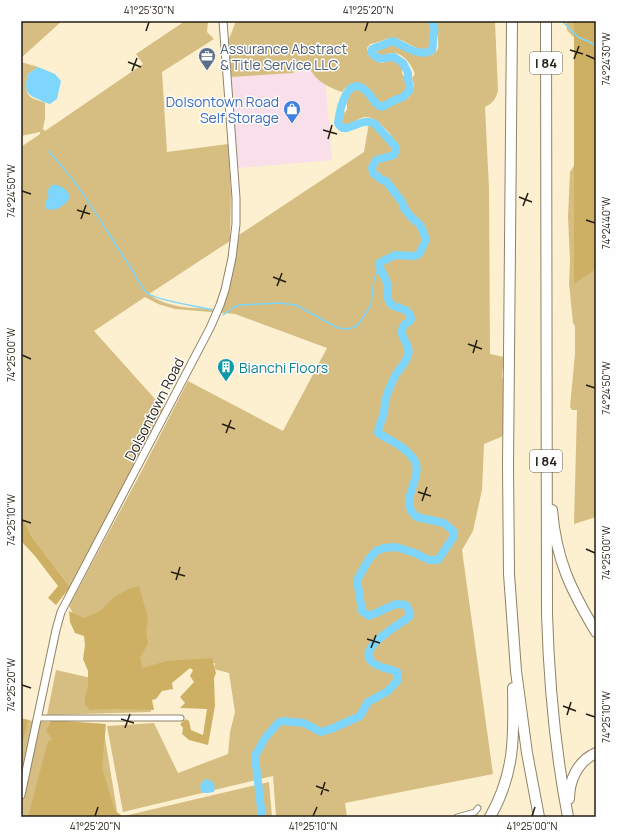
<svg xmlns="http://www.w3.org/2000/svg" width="617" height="838" font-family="Manrope,sans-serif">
<rect width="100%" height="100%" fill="#fdf0d0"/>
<!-- commercial -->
<path fill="#f8dfe9" d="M324 65 332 160 238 168 231 77 293 73Z"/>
<!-- green -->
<path fill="#d6be82" d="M21 21H62L21 58Z
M185 21H208L207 32 214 39 162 72 167 152 228 144 231 193 230 241 149 294C169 310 200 308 223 309L234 267 239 235 364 152 369 123 385 138 391 135C385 128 375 116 365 117 357 118 352 125 344 125L342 121 343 114 347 110V98L349 93 356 88 363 91 377 109 384 110 409 97 414 86 412 78 415 74C412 65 403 52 392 53 384 54 384 57 376 53L377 51 393 43C402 47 431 66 438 48 439 46 438 42 438 39 438 32 439 27 435 21H495L498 90C496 99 493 103 485 107L489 188 490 354 504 357 502 376 513 414 506 431 501 437 484 444 482 490 473 531 462 550 493 774 345 803 347 817H276L273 776 123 812 107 726 154 723 178 773 228 754 230 732 235 712 229 673 214 669 215 663 195 662 147 674 151 712 47 715 56 670 135 688 84 634 69 606 139 476 188 381 283 431 327 348 235 314 175 309 158 304 145 297 94 331 164 409 70 587 32 537 21 515V147L40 134V132L21 136V62L38 67 28 74C26 82 24 93 32 98 36 100 41 101 45 103V118L43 129 45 131 143 64 136 54Z
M236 21H428C436 28 430 37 432 46L430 49C416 52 407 40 394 38 388 37 378 43 370 44L367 48C368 56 374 60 382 63 391 60 395 59 402 66V73C405 78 408 84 407 90L403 94 392 97 385 104H380C369 90 357 71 342 92 327 87 312 79 308 63L293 73 231 77 229 39Z
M566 21H576L580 44 567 30Z
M577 161H596V517L574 524 577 410H572L570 407 575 354V326L573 323 569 283 570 261 568 217 570 172Z
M21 718 33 721 103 726 118 817H21Z
M269 782 272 817H124V816Z"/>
<!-- forest -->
<path fill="#ceb065" d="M574 21H596V269L574 284Z
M21 515 32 537 70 587 56 605 48 598 58 586 35 556 21 541Z
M139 586 148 618 146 631 148 644 140 657 142 668 167 661 212 658 216 673 214 678 215 706 208 745 189 740 182 734 183 728 180 724 186 719 189 721 191 730 203 735 207 709 180 708 185 703 180 697 194 682 190 676 193 670 190 668 172 683 173 689 162 691 156 699 152 700 154 710 113 709 90 710 85 705V697L88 686V671L83 659 85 645 84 636 75 633 70 622 69 611 84 618 100 611 113 598 128 589Z
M21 719 28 720 21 750Z
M51 720 106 724 102 767 115 811 124 817H28L48 741 53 740 46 731Z"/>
<!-- water -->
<path fill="#7ed6fc" d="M38 67 55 74 61 81 57 99 50 104C45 103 42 101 38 99 24 94 25 87 28 74Z
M52 185C60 184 67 189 70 197 66 206 54 213 45 208V203L49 196 47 194 49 188Z
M206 779C213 780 216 785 214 792L208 793H203C198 787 200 783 206 779Z"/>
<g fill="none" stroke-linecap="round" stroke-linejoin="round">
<!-- stream -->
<path stroke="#7ed6fc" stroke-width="1.5" d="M562 21 578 37 596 45
M48 151C81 184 103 227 129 265 135 273 140 287 147 293 158 301 197 306 212 310
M223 315 232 308 240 305 280 303 296 305 338 328 349 329 358 325 371 305 374 279 379 267"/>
<!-- river -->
<path stroke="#7ed6fc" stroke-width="8" d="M262 817 255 756 265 738 278 723 282 721 304 723 321 732 331 729 360 716 368 702 388 691 398 680V675L397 672C389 668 377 668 371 661 358 647 400 624 409 617L410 613 406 605 396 604 369 616 362 611 357 580 369 559 376 551 384 548 396 547 415 553 429 560H438L454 536V532L444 523 417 517C395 501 427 477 413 458 404 446 391 441 378 433 378 426 383 419 384 412 385 409 384 406 385 403 386 394 391 384 395 376 399 369 406 363 408 355 412 342 395 337 405 324L409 322 411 319C409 305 396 311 390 303 386 298 388 290 387 284 386 276 379 270 379 263L395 255 415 256 419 254 425 242V237L423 231 420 225 410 216 404 208 402 202 386 181 382 180 373 173 372 168 376 160 394 155 396 150 395 146 375 124C359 115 346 138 338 123 340 108 348 70 369 94 373 99 375 105 382 107L395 100 403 97 410 90 408 78V73L403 63 394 57C384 57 379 63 371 52L372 49 393 41C405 46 420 58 432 50 433 47 433 44 433 40 434 33 436 28 432 21"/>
<defs>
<path id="minor" d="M38 718H181
M457 817 475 812 478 808"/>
<path id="tertiary" d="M21 795 56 630 61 612 210 328 220 305 225 290 232 258 236 224V198L223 21"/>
<path id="motorway" d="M512 21 508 466 509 574 516 671 527 753 539 817
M546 21 547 614C549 682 555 750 568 817
M552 510C556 560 571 590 596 632
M569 799C569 780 578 761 596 753
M490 817C515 773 514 737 513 688"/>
</defs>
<!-- minor casing -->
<use href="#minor" stroke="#8f8366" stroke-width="7"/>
<!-- tertiary casing -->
<use href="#tertiary" stroke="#8f8366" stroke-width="9"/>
<!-- motorway casing -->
<use href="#motorway" stroke="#8f8366" stroke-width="12"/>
<!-- minor -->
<use href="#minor" stroke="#fff" stroke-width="5"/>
<!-- tertiary -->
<use href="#tertiary" stroke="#fff" stroke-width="7"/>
<!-- motorway -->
<use href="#motorway" stroke="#fff" stroke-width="10"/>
</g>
<!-- ticks -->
<path fill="none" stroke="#231e13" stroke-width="1.5" d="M146 31 149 22M365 31 368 22M570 50 583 54M586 55 595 59M574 59 579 46M128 62 141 67M132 71 137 58M323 130 337 134M328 139 332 125M22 191 31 194M519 197 532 202M523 206 528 193M77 210 90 214M81 219 86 205M586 220 595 223M273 277 286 282M277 286 282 273M468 344 482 349M473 353 477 340M22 355 31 359M586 385 595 388M222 424 235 429M226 433 231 420M418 492 431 496M422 501 427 487M22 520 31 523M586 549 595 553M171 572 185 576M176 580 180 567M367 639 380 643M371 648 376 635M22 685 31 688M563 706 576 711M586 714 595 717M567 715 571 702M121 719 134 723M125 728 130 714M316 786 329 791M321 795 325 782M95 816 98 807M313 816 317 807M532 816 535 807"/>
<!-- icons -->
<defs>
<symbol id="office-pin" viewBox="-11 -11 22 30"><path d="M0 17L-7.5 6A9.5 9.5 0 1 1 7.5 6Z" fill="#5c6f8a" stroke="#fefefe"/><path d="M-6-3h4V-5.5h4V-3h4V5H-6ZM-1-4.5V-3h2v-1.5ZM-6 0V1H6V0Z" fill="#fff"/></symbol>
<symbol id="shop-pin" viewBox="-11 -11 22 30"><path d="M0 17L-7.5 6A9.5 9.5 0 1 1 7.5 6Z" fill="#3f7fe0" stroke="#fefefe"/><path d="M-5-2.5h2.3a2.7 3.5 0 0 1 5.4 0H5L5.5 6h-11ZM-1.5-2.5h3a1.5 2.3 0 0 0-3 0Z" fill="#fff"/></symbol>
<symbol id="building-pin" viewBox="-11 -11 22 30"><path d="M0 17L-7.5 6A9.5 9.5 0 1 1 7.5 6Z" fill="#0f9aa8" stroke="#fefefe"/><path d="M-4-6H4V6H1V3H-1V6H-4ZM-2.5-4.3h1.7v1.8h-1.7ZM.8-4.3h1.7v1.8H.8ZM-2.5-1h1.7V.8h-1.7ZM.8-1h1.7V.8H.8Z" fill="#fff"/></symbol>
</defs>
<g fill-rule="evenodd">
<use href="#office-pin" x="197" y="46" width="20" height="27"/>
<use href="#shop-pin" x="282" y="99" width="20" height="27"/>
<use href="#building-pin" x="216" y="357" width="20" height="27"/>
</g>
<g text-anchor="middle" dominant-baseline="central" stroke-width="3" stroke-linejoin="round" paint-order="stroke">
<!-- shield labels -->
<g fill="#fefefe" stroke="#65615a" stroke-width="1">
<rect x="530" y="52" width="32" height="22" rx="3"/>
<rect x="530" y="450" width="32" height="22" rx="3"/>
</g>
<g font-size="13" font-weight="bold" fill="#231e13">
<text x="546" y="63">I 84</text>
<text x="546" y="461">I 84</text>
</g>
<!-- service labels -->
<g font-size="14" fill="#4e5e75" stroke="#fefefe" text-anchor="start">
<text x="220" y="48">Assurance Abstract<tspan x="220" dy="16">&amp; Title Service LLC</tspan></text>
</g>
<!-- shop labels -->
<g font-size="14" fill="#366cbe" stroke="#fefefe" text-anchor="end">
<text x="279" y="101">Dolsontown Road<tspan x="279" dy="16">Self Storage</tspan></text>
</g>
<!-- culture labels -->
<g font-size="14" fill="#0d838f" stroke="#fefefe" text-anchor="start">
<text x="239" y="367">Bianchi Floors</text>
</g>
<!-- street labels -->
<g font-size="14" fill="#231e13" stroke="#fefefe">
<text transform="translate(154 409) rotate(-63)">Dolsontown Road</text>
</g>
</g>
<!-- border -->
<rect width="617" height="838" fill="none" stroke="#fefefe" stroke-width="44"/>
<rect x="22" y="22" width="573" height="794" fill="none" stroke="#231e13" stroke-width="1.5"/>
<g font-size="10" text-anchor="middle" fill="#231e13">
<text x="149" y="14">41°25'30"N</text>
<text x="368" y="14">41°25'20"N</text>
<text transform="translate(606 59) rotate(-90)" y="4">74°24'30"W</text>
<text transform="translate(11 191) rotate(-90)" y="4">74°24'50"W</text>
<text transform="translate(606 223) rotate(-90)" y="4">74°24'40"W</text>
<text transform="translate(11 355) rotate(-90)" y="4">74°25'00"W</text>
<text transform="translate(606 388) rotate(-90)" y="4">74°24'50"W</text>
<text transform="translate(11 520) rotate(-90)" y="4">74°25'10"W</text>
<text transform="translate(606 553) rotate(-90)" y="4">74°25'00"W</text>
<text transform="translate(11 685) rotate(-90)" y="4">74°25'20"W</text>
<text transform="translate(606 717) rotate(-90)" y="4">74°25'10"W</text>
<text x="95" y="830">41°25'20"N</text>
<text x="313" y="830">41°25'10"N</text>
<text x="532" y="830">41°25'00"N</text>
</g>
</svg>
